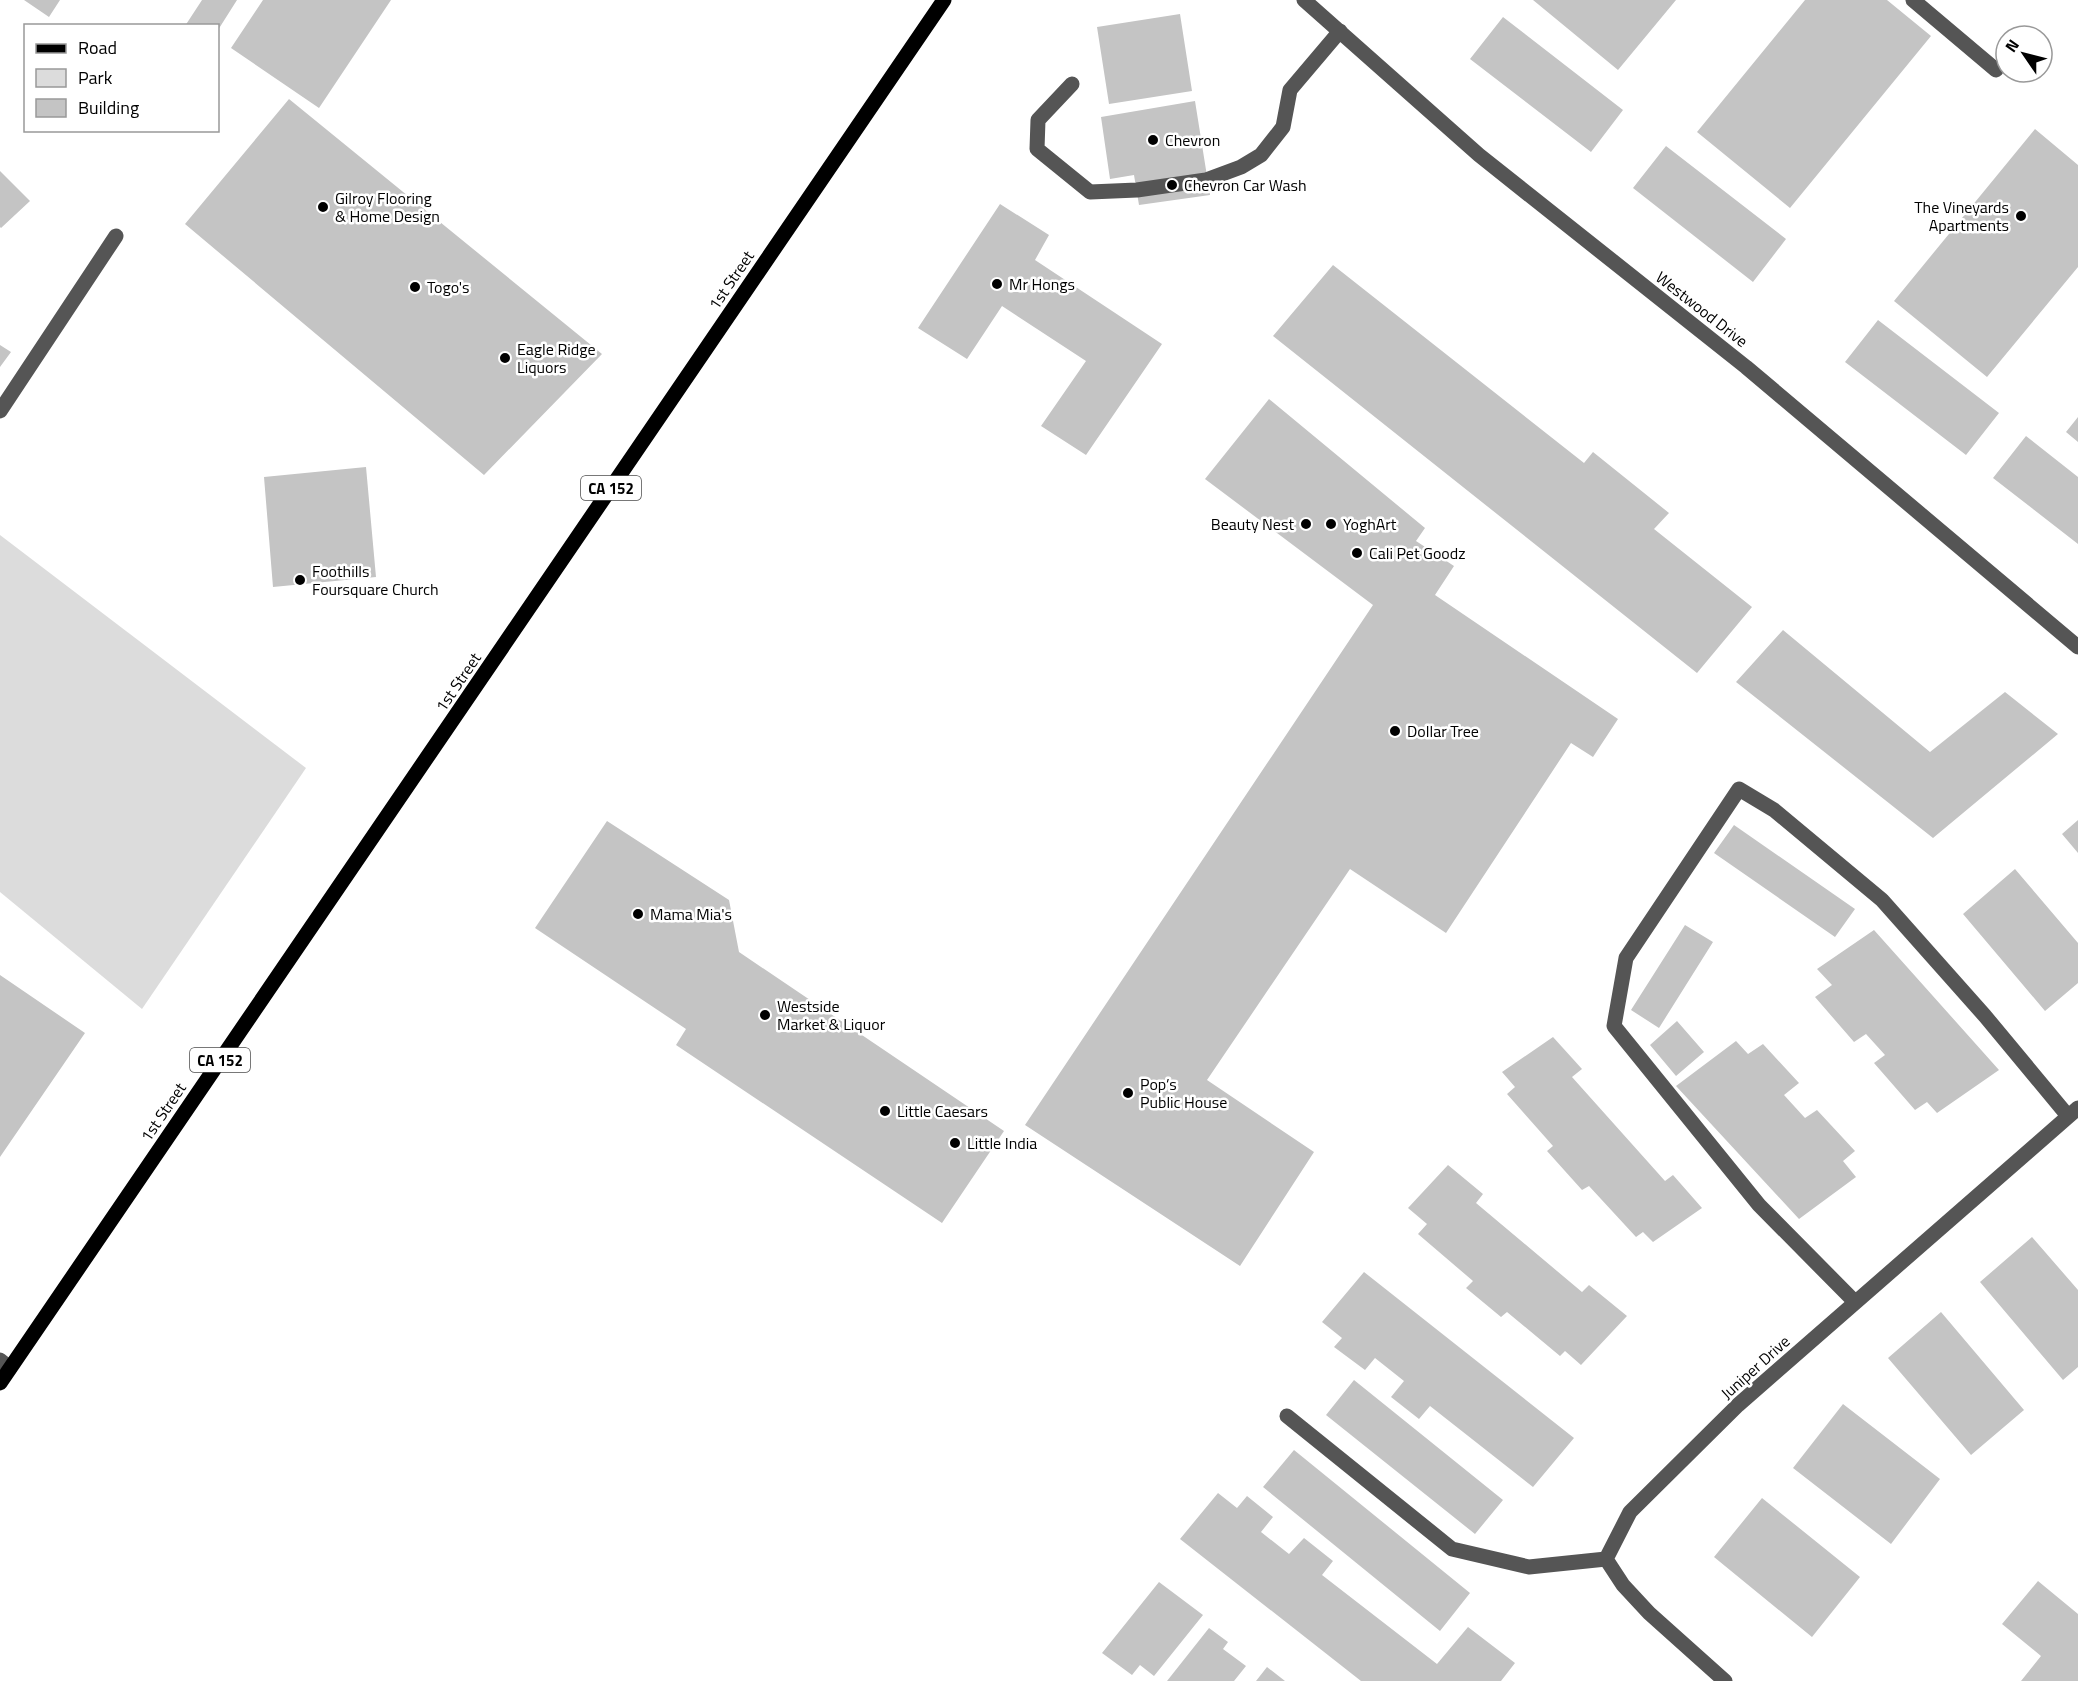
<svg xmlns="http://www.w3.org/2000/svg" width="2078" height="1681" font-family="'Titillium Web',sans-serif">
<rect width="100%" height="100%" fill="#fff"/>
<!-- green -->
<path fill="#dcdcdc" d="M0 535 306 768 142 1009 0 892Z"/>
<!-- building -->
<path fill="#c4c4c4" d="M24 0H60L49 17Z
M202 0H237L218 30V26H185Z
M263 0H391L319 108 231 48Z
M1533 0H1676L1618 70Z
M1805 0H1887L1931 36 1790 208 1697 132Z
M1180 14 1192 91 1109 104 1097 27Z
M1503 17 1623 110 1591 152 1470 59Z
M289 99 602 354 484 475 185 224Z
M1195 101 1210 195 1139 205 1134 175 1110 179 1101 117Z
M2035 129 2078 165V267L1987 377 1894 301Z
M1666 146 1786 239 1753 282 1633 188Z
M0 171 30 201 1 228 0 227Z
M1000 204 1049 235 1035 260 1162 344 1086 455 1041 426 1086 361 1002 306 967 359 918 328Z
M1333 265 1584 463 1593 452 1669 513 1654 529 1752 607 1697 673 1273 336Z
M1878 320 1999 413 1966 455 1845 362Z
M0 345 11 352 0 367Z
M1269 399 1425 528 1416 541 1454 566 1435 595 1618 719 1593 757 1571 743 1446 933 1350 869 1207 1080 1314 1152 1240 1266 1025 1125 1373 605 1205 479Z
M2078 417V442L2066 432Z
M2026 436 2078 477V544L1993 478Z
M366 467 376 577 273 587 264 477Z
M1783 630 1930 752 2005 692 2058 734 1933 838 1736 682Z
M2078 820V853L2062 834Z
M607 821 729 900 739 952 1004 1131 942 1223 676 1045 686 1029 535 928Z
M1734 825 1855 909 1835 937 1714 853Z
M2015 869 2078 943V983L2045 1011 1963 914Z
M1685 925 1713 942 1659 1028 1631 1010Z
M1874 930 1999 1070 1937 1113 1927 1102 1915 1110 1874 1063 1885 1055 1866 1034 1854 1042 1815 997 1832 985 1817 969Z
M0 975 85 1033 0 1157Z
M1677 1021 1704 1052 1676 1076 1650 1045Z
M1553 1037 1582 1069 1572 1077 1665 1181 1673 1175 1702 1208 1653 1242 1643 1232 1636 1237 1589 1186 1582 1190 1547 1151 1553 1146 1507 1094 1515 1087 1502 1072Z
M1736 1041 1748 1054 1763 1044 1799 1083 1784 1095 1805 1118 1817 1110 1855 1151 1843 1161 1856 1177 1799 1219 1676 1086Z
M1448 1165 1483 1194 1476 1203 1582 1292 1589 1285 1627 1316 1581 1365 1565 1351 1560 1356 1507 1312 1501 1317 1466 1288 1473 1281 1418 1234 1427 1224 1408 1208Z
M2032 1237 2078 1290V1367L2063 1380 1980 1282Z
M1364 1272 1574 1438 1533 1487 1430 1406 1419 1419 1391 1397 1404 1381 1375 1358 1365 1370 1334 1347 1342 1338 1322 1322Z
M1941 1312 2024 1410 1971 1455 1888 1358Z
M1354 1380 1503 1500 1475 1534 1326 1415Z
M1843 1404 1940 1479 1891 1544 1793 1468Z
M1294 1450 1470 1593 1440 1631 1263 1487Z
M1218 1493 1237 1508 1247 1496 1273 1517 1261 1532 1289 1554 1304 1538 1333 1561 1322 1575 1437 1664 1468 1627 1515 1663 1501 1681H1361L1180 1539Z
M1762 1498 1860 1577 1812 1637 1714 1557Z
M2038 1581 2078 1614V1681H2021L2041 1656 2002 1624Z
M1159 1582 1203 1615 1154 1676 1140 1665 1132 1675 1102 1653Z
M1209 1628 1228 1642 1223 1649 1246 1666 1234 1681H1167Z
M1267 1667 1285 1681H1256Z"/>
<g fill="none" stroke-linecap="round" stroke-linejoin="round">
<!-- minor -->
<path stroke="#555" stroke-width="15" d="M1304 0 1479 155 1746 367 2078 647
M1913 0 1996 70
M1072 84 1038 120 1037 149 1090 192 1137 190 1206 180 1241 167 1261 155 1283 127 1290 90 1340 31
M0 411 116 236
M1855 1302 1759 1205 1614 1026 1626 958 1739 789 1774 810 1882 900 1985 1016 2068 1116
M0 1360 10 1368
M1287 1416 1452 1549 1529 1567 1606 1559
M1725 1681 1649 1613 1623 1585 1606 1559 1630 1512 1738 1405 2078 1108"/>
<!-- major -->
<path stroke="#000" stroke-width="15" d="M0 1383 944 0"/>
</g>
<!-- markers -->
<g fill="#000" stroke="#fff" stroke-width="2">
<circle cx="1153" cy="140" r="6"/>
<circle cx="1172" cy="185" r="6"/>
<circle cx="323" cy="207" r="6"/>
<circle cx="2021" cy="216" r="6"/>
<circle cx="997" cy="284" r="6"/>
<circle cx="415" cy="287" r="6"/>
<circle cx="505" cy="358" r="6"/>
<circle cx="1306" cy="524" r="6"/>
<circle cx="1331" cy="524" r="6"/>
<circle cx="1357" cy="553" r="6"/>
<circle cx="300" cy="580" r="6"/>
<circle cx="1395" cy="731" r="6"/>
<circle cx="638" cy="914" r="6"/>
<circle cx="765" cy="1015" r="6"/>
<circle cx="1128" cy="1093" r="6"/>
<circle cx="885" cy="1111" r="6"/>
<circle cx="955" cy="1143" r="6"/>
</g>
<g text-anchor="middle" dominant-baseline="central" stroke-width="5" stroke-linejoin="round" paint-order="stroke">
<!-- shield labels -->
<g fill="#fff" stroke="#4c4c4c" stroke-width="1.5">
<rect x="581" y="476" width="60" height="24" rx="4.5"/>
<rect x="190" y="1048" width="60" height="24" rx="4.5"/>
</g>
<g font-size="15" font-weight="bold" fill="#000">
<text x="611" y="488">CA 152</text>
<text x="220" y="1060">CA 152</text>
</g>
<!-- poi labels -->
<g font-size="16" fill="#000" stroke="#fff" text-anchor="start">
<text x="1165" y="140">Chevron</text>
<text x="1184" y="185">Chevron Car Wash</text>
<text x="335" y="198">Gilroy Flooring<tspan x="335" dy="18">&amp; Home Design</tspan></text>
<text x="2009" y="207" text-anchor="end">The Vineyards<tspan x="2009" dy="18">Apartments</tspan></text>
<text x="1009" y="284">Mr Hongs</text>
<text x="427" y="287">Togo's</text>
<text x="517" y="349">Eagle Ridge<tspan x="517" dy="18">Liquors</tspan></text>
<text x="1294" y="524" text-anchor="end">Beauty Nest</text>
<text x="1343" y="524">YoghArt</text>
<text x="1369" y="553">Cali Pet Goodz</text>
<text x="312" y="571">Foothills<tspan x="312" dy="18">Foursquare Church</tspan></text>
<text x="1407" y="731">Dollar Tree</text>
<text x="650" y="914">Mama Mia's</text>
<text x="777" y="1006">Westside<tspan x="777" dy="18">Market &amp; Liquor</tspan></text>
<text x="1140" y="1084">Pop’s<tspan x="1140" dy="18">Public House</tspan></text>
<text x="897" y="1111">Little Caesars</text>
<text x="967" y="1143">Little India</text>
</g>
<!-- street labels -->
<g font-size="16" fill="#000" stroke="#fff">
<text transform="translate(731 280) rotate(-56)">1st Street</text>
<text transform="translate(1702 309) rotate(38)">Westwood Drive</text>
<text transform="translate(458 682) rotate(-56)">1st Street</text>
<text transform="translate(163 1112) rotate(-56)">1st Street</text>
<text transform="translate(1755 1367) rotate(-42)">Juniper Drive</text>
</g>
</g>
<!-- legend -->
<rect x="24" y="24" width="195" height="108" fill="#ffffff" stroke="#999999" stroke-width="1.5"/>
<rect x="36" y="44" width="30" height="9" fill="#000000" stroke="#999999" stroke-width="1.5"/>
<text x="78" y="54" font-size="18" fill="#000000">Road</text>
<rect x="36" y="69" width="30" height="18" fill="#dcdcdc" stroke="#999999" stroke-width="1.5"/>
<text x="78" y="84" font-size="18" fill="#000000">Park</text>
<rect x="36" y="99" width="30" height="18" fill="#c4c4c4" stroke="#999999" stroke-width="1.5"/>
<text x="78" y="114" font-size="18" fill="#000000">Building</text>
<!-- north arrow -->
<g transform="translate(2024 54) rotate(305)"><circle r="28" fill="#ffffff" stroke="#999999" stroke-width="1.5"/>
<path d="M0-4.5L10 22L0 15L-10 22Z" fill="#000000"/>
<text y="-9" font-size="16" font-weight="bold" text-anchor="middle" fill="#000000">N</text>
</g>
</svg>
